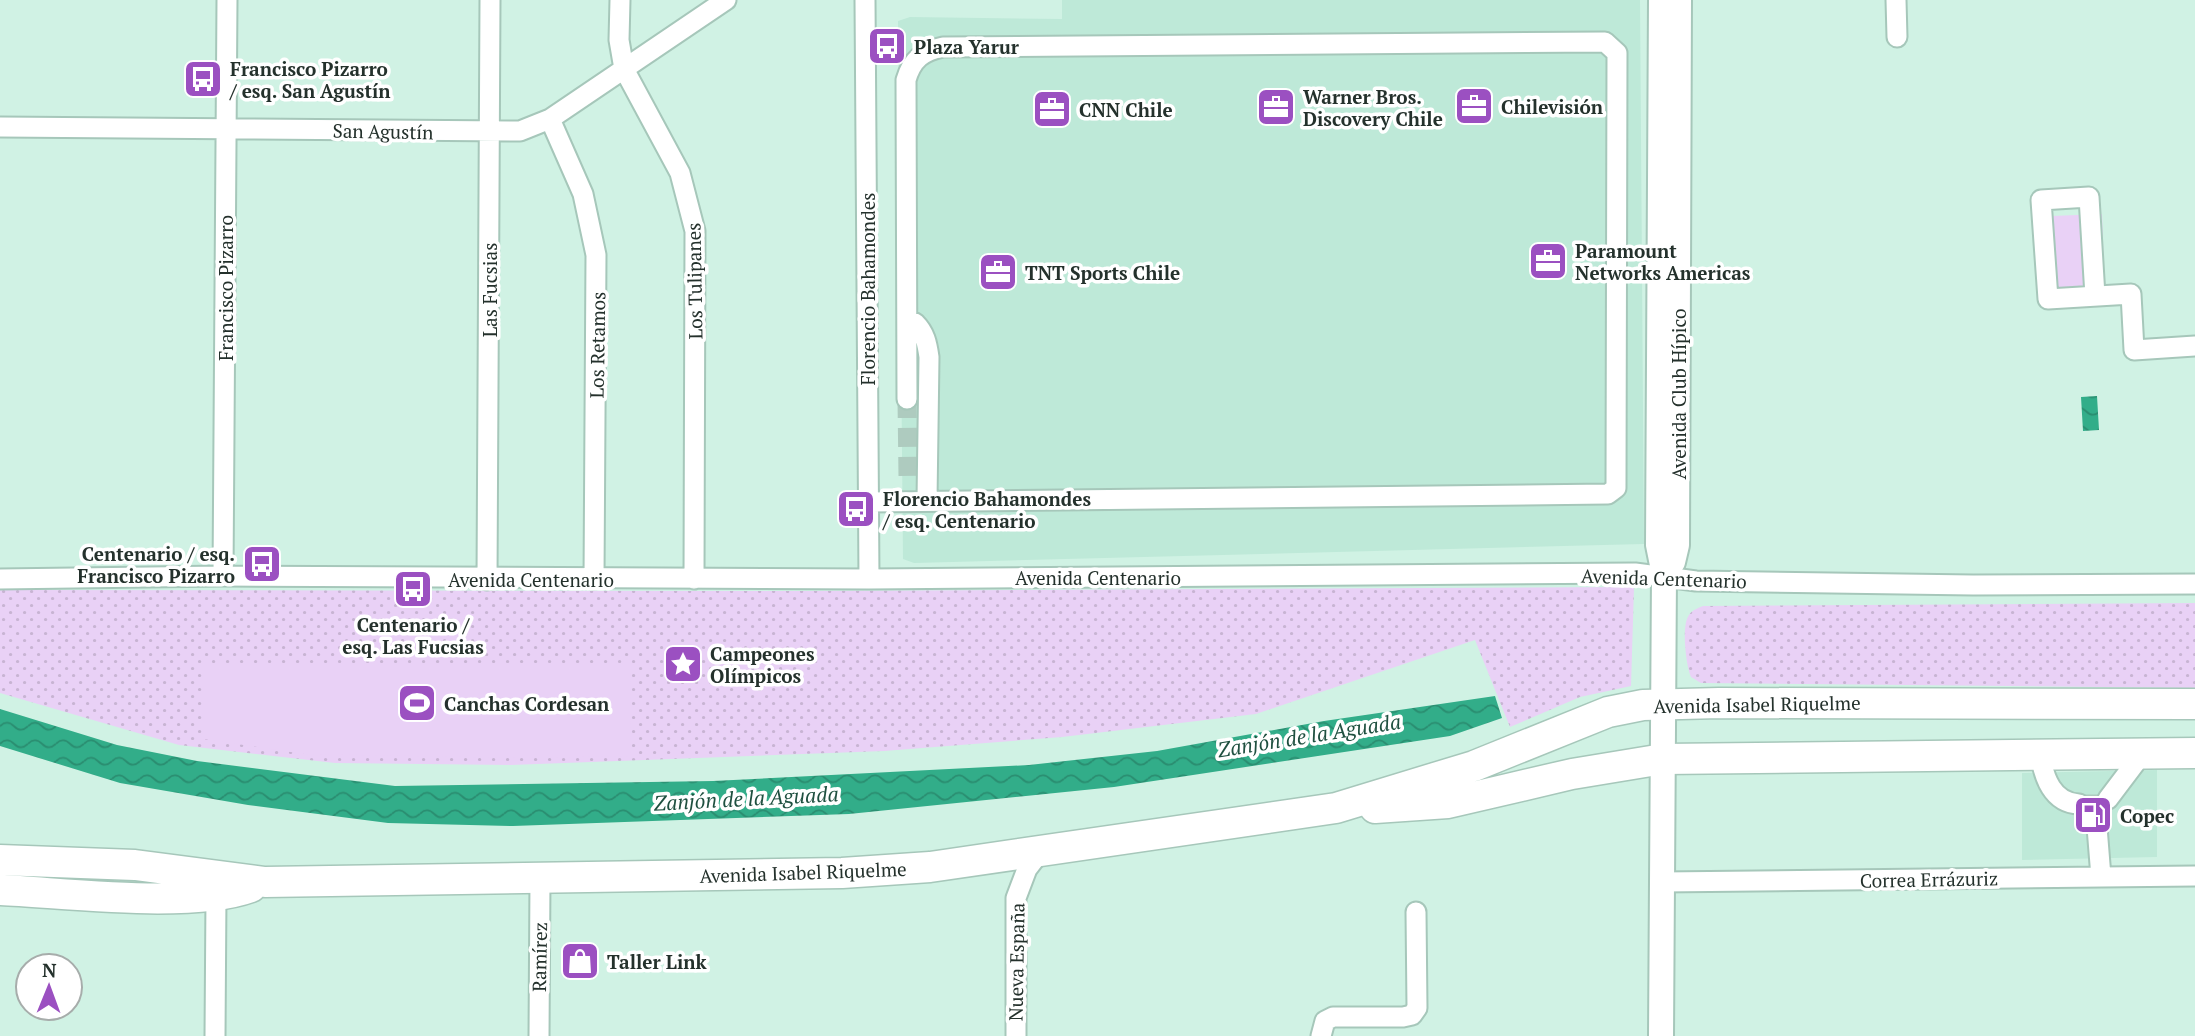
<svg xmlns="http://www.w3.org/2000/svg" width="2195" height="1036" font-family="'PT Serif',serif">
<defs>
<pattern id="grass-dots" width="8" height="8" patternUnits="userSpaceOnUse" patternTransform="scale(1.75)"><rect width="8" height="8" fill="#e9d1f6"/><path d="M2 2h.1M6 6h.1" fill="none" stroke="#c8b4d3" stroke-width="1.8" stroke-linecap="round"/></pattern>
<pattern id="water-waves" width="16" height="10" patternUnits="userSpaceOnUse" patternTransform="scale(1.75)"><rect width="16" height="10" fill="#32ad89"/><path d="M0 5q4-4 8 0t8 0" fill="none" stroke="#2a8d70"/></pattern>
</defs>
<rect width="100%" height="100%" fill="#d0f2e4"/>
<!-- built -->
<path fill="#bee9d8" d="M1062 0H1640L1644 544 914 563 903 559 898 21 910 17 1062 19Z
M2157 770V857L2022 860V773Z"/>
<!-- grass -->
<path fill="url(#grass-dots)" d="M1634 587 1631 686 1580 697 1510 727 1475 640 1256 714 1062 737 884 751 511 765 335 763 179 745 0 693V590L803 591Z
M2195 603V688L1701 683 1691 677C1686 666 1681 625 1689 615 1692 610 1698 608 1703 606Z"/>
<!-- pitch -->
<path fill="#e9d1f6" d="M2102 214 2105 299 2056 300 2052 216Z
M203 666H631L630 756 518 758 304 754 203 739Z"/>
<!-- water -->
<path fill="url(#water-waves)" d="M2097 396 2099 430 2083 431 2081 397Z
M1495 696 1502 718 1450 736 1114 787 849 814 513 826 388 823 248 805 120 783 0 746V709L117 745 197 761 395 786 713 781 1029 765 1157 751 1324 721Z"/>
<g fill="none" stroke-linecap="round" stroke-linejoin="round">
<!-- minor-tunnel -->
<path stroke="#aecbbf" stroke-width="19" stroke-dasharray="19 10" stroke-linecap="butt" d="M907 399 908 476
M2079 804H2099L2108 799"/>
<defs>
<path id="minor" d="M620 0 619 40 624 69 680 173 695 231 694 579
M865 0 869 579
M1896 0 1897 37
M550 119 583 194 596 255 594 579
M0 127 520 131 550 119 726 0
M2095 296 2089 197 2041 200 2048 299 2131 294 2134 350 2195 346
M907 323H915C925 333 927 343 929 357L927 500
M869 502 1608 494 1616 488 1617 53 1605 42 943 47C923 51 912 59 906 80L907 399
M223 576 227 0
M0 579 223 576 869 579 1635 573 1696 581 1973 585 2195 584
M487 580 490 0
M2040 755C2044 777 2052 803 2079 804
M2108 799 2142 754
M2097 827 2101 877
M1662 882 2195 876
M215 1036 216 895
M539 1036 540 879
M1016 1036V898L1027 869 1040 852
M1321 1036 1325 1021 1333 1017H1403L1412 1015 1417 1008 1416 912"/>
<path id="major" d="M1661 0 1658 545 1664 575 1661 1036
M1664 575 1673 562 1677 545 1679 0"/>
<path id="highway" d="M1375 808 1448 803 1572 774 1663 759 2195 753
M0 860 135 865 265 882 842 873 930 867 1336 808 1474 766 1608 712 1643 705 1719 703 2195 704
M0 890C67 893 191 909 251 887"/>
</defs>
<!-- minor casing -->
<use href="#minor" stroke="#a6c7ba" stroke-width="23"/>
<!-- major casing -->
<use href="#major" stroke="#a6c7ba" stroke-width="28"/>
<!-- highway casing -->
<use href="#highway" stroke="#a6c7ba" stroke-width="33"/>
<!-- minor -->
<use href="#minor" stroke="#fff" stroke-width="19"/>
<!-- major -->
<use href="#major" stroke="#fff" stroke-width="24"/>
<!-- highway -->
<use href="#highway" stroke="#fff" stroke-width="30"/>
</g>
<!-- icons -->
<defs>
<symbol id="bus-square" viewBox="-11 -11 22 22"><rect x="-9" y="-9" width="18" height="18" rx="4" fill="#9b50c1" stroke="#fff"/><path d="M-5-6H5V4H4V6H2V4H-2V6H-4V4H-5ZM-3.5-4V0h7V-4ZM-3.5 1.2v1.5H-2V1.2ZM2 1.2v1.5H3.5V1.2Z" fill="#fff"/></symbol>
<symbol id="office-square" viewBox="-11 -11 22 22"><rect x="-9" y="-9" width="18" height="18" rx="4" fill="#9b50c1" stroke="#fff"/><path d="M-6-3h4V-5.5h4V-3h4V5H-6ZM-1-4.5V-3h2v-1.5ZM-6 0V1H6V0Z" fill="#fff"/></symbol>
<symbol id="sight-square" viewBox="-11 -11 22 22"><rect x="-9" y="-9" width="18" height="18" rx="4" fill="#9b50c1" stroke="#fff"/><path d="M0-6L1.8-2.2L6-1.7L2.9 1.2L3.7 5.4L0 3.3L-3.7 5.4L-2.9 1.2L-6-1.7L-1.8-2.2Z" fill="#fff"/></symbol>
<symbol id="stadium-square" viewBox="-11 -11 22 22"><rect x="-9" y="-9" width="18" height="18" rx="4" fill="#9b50c1" stroke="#fff"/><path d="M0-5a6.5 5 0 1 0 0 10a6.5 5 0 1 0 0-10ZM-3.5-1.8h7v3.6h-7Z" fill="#fff"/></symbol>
<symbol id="fuel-square" viewBox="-11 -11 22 22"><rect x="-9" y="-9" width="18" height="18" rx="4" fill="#9b50c1" stroke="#fff"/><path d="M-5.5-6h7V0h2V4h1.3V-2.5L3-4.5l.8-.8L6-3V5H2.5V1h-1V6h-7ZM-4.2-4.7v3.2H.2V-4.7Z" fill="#fff"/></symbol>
<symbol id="shop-square" viewBox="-11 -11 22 22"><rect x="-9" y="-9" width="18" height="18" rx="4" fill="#9b50c1" stroke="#fff"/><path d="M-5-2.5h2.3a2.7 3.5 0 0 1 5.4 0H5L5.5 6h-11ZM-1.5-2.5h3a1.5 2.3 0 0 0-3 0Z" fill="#fff"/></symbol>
</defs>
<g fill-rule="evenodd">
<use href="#bus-square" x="865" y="24" width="44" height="44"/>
<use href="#bus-square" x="181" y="57" width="44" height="44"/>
<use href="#office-square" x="1452" y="84" width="44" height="44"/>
<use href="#office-square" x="1254" y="85" width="44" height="44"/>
<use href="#office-square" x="1030" y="87" width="44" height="44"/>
<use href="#office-square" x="1526" y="239" width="44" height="44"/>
<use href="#office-square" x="976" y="250" width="44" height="44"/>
<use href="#bus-square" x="834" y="487" width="44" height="44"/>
<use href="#bus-square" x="240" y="542" width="44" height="44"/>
<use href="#bus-square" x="391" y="567" width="44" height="44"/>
<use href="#sight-square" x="661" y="642" width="44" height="44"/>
<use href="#stadium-square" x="395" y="681" width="44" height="44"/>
<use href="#fuel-square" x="2071" y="793" width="44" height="44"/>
<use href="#shop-square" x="558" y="939" width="44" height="44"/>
</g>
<g text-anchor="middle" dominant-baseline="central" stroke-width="7" stroke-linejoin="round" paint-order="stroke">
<!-- poi labels -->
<g font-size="19" font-weight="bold" fill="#24312c" stroke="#fff" text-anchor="start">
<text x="914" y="46">Plaza Yarur</text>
<text x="230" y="68">Francisco Pizarro<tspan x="230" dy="22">/ esq. San Agustín</tspan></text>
<text x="1303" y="96">Warner Bros.<tspan x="1303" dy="22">Discovery Chile</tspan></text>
<text x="1501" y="106">Chilevisión</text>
<text x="1079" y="109">CNN Chile</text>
<text x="1575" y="250">Paramount<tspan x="1575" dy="22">Networks Americas</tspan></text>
<text x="1025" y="272">TNT Sports Chile</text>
<text x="883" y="498">Florencio Bahamondes<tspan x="883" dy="22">/ esq. Centenario</tspan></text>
<text x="235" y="553" text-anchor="end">Centenario / esq.<tspan x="235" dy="22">Francisco Pizarro</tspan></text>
<text x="413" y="624" text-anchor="middle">Centenario /<tspan x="413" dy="22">esq. Las Fucsias</tspan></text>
<text x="710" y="653">Campeones<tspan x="710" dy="22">Olímpicos</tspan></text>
<text x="444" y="703">Canchas Cordesan</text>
<text x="2120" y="815">Copec</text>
<text x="607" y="961">Taller Link</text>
</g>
<!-- street labels -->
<g font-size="19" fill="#24312c" stroke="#fff">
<text transform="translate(383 131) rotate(1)">San Agustín</text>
<text transform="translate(694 281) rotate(-91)">Los Tulipanes</text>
<text transform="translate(225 288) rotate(-90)">Francisco Pizarro</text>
<text transform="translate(867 289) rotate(-90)">Florencio Bahamondes</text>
<text transform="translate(489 290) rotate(-90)">Las Fucsias</text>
<text transform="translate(597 345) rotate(-89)">Los Retamos</text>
<text transform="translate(1678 394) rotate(-90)">Avenida Club Hípico</text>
<text x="1098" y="577">Avenida Centenario</text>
<text transform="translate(1664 578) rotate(2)">Avenida Centenario</text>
<text x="531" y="579">Avenida Centenario</text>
<text transform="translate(1757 704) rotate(-1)">Avenida Isabel Riquelme</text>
<text transform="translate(803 872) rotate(-2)">Avenida Isabel Riquelme</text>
<text transform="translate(1929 879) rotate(-1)">Correa Errázuriz</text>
<text transform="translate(539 957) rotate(-89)">Ramírez</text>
<text transform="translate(1016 962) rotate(-89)">Nueva España</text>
</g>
<!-- water labels -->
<g font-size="21" font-style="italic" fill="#1f5040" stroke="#fff">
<text transform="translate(1309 735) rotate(-9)">Zanjón de la Aguada</text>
<text transform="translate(746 798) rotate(-3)">Zanjón de la Aguada</text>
</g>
</g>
<!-- north arrow -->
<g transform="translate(49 987) rotate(1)"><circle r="33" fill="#ffffff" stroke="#a7adab" stroke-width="2"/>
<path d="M0-5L12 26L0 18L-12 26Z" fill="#9b50c1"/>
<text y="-10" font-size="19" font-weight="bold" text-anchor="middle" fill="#24312c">N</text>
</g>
</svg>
